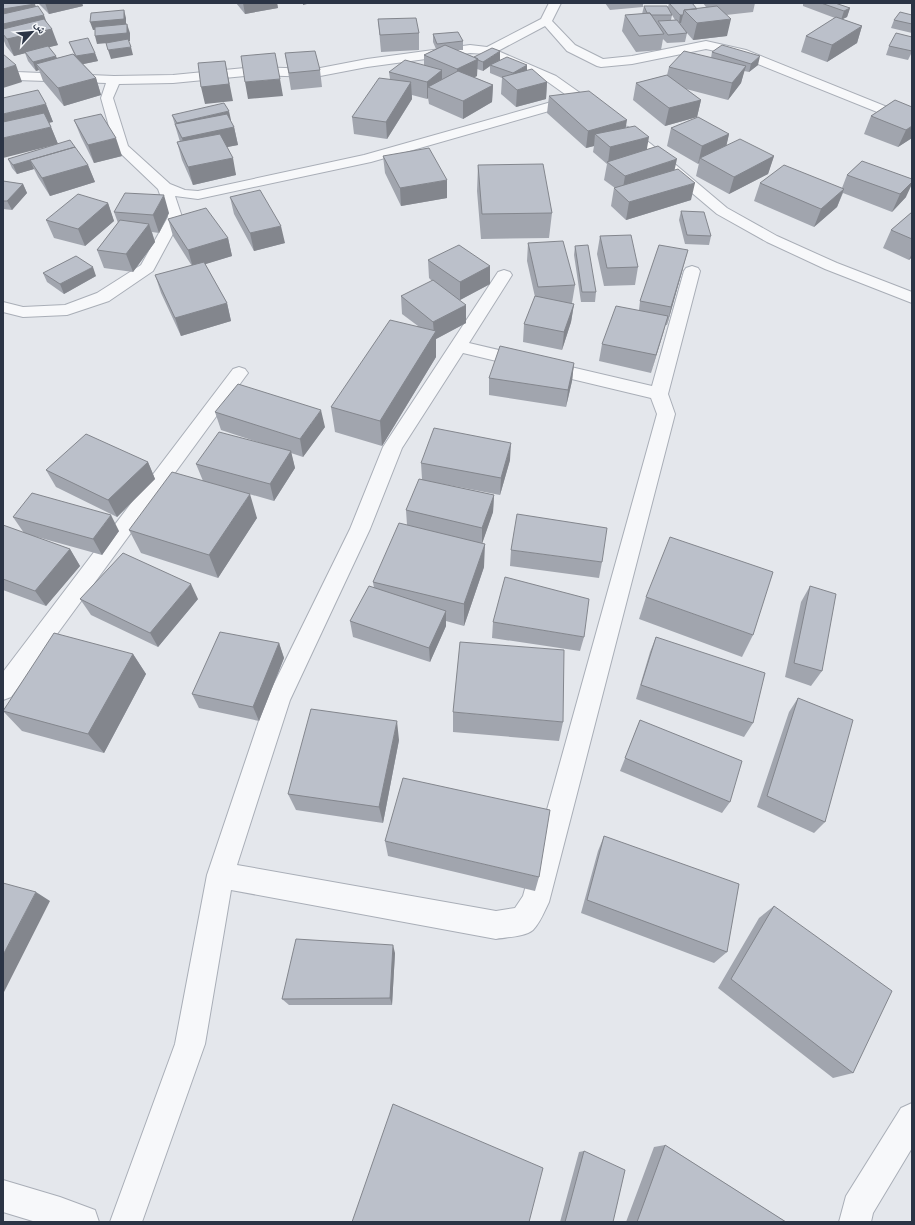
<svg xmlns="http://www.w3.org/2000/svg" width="915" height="1225" font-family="'Archivo Narrow','Noto Naskh Arabic',sans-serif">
<rect width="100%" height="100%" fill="#e4e7ec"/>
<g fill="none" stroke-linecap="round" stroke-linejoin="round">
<defs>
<path id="street" d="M549 3H561L552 21 575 45 603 59 632 56 706 41 746 50 912 117V126L738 56 706 49 632 64 601 67 597 66 567 51 545 26 498 51 556 76 600 107 602 110 600 113H590L577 103 371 162 198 199 175 196 182 217 153 271 109 301 67 315 23 317 3 312V302L23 307 65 305 97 293 141 265 168 217 158 189 115 148 101 98 106 83 16 80 3 76V68L17 72 114 76 173 75 255 67 315 69 367 59 470 45 487 47 541 19ZM470 53 487 54 548 82 569 97 364 155 198 191 185 190 170 184 128 146 113 98 119 84 173 83 255 75 315 77 367 67Z
M623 126 628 127 651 144 727 208 777 236 837 263 912 292V303L825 269 767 242 717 214 641 150 618 133 616 130 618 127Z
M692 266 698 268 700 271 668 394 675 414 549 902C545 910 540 923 533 930 525 937 506 937 496 939L231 890 205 1044 142 1222H110L175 1044 207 875 266 700 350 529 383 447 498 272 504 270 510 272 512 275 469 343 652 386 684 271 686 268ZM463 353 651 398 657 414 523 896 515 908 496 911 237 865 290 700 370 529 402 448Z
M239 367 245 369 248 373 245 377 11 697 3 700V672L233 369Z
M912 1103V1148L873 1213 871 1222H839L846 1196 901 1108Z
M3 1180 60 1197 95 1210 99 1222H36L3 1212Z"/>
</defs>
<!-- street casing -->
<use href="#street" stroke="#a9aeb7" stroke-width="2"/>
<!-- street -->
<use href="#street" fill="#f7f8fa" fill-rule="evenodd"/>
</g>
<!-- wall -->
<path fill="#a1a5ae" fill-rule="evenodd" d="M3 3 36 7 47 23 58 45 49 47 57 58 74 54 69 42 95 53 98 61 83 64 96 78 101 95 64 106 43 81 39 70 36 71 28 61 25 53 14 56 6 46 4 41 3 42Z
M38 3H82L83 6 49 14Z
M93 3H118V4H93Z
M236 3H277L278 8 245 14Z
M605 3H643V7L610 10Z
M669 3H692L697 9 706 7 703 3H755L753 12 726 15 727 36 693 40 687 33 685 42 667 43 663 39 661 50 636 52 622 31 625 15 642 14 644 6 668 7ZM672 15 675 20H671Z
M803 3H835L850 8 847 17 842 19 862 26 857 43 827 62 801 52 806 36 835 18 803 6Z
M912 15V33L891 28 894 20Z
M378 19 419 33V50L381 52Z
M433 34 463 41V50H457L474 57 500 60 497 62 527 71 547 82 546 99 516 107 501 94 502 78 490 73V66L483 71 477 69V76L474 77 493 85 492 102 463 119 429 104 428 98 427 99 412 95V99L387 139 354 134 352 117 390 79 389 72 424 66V55L436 49 433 42Z
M912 37V52L908 60 886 55 889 46Z
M712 52 758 65 749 72 744 71 741 83 728 100 686 89 701 100 697 117 665 126 633 100 636 83 667 75 669 67 711 58Z
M285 53 320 70 322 87 291 90Z
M549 96 625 128 647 149 674 171 691 200 626 220 611 206 614 188H615L604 180 607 164 593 152 594 146 586 148 547 113Z
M895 100 912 138 898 147 864 134 871 116Z
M46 104 53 122H49L58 144 88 165 95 182 50 196 38 177 34 169 17 174 12 168 8 159 51 146Z
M172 115 231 120H230L234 127 238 145 227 147 236 175 193 185 182 160 177 142H180Z
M74 120 122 156 94 163 81 137Z
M671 128 729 134 726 146 774 156 768 174 729 194 696 176 699 163 698 164 667 146Z
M383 156 447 198 401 206 385 173Z
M862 161 906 197 892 212 843 193 837 207 814 227 754 201 760 183 842 188 847 175Z
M478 165 552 213 549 238 481 239 477 191Z
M3 181 23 184 27 193 12 210 3 209Z
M230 197 285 243 254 251 234 214Z
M108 203 114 221 85 246 54 238 46 220Z
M681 211 711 236 709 245 685 244 679 220Z
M114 212 169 213 159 233 152 232 155 242 133 272 104 268 97 250 118 223Z
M912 212V257L909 260 883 248 891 230Z
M168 219 228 238 232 256 205 264 227 303 231 321 181 336 161 293 155 275 192 266 173 236Z
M600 236 638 267 635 285 604 286 597 254Z
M528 243 575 285 572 303H570L574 304 571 322 562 350 523 342 524 324 535 297 527 261Z
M575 246 596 292 595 302H581L574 255Z
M428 260 490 266V284L460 300 466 323 436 339V357L382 446 335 432 331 407 418 326 402 314 401 296 432 281 429 278Z
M683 268 667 325H665L651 373 599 361 602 344 639 310 640 301Z
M43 273 96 276 64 294 47 282Z
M574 363 572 381 566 407 489 395V378Z
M215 412 325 427 303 457 291 453 295 468 274 501 214 484 257 518 218 578 141 553 129 530 203 481 196 464 264 444 221 430Z
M510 460 500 495 438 483 494 495 493 512 482 543 484 567 464 626 446 621V626L430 662 353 637 350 621 374 588 373 582 407 525 406 510 422 479 421 463Z
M148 462 155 479 117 517 56 487 46 470Z
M13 517 119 531 102 555 30 535 70 549 80 566 46 606 3 590V525L24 533Z
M511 550 602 562 599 578 510 566Z
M810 586 822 671 811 686 785 677 801 602Z
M646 597 753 635 742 657 639 619Z
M80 599H198L158 647 91 615Z
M493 622 584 637 580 651 492 638Z
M656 637 753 723 744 737 636 699 650 652Z
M279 643 284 658 259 721 199 708 192 694Z
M133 654 146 674 104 753 22 731 3 711Z
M798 698 825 822 814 833 757 807 789 712Z
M453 712 563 722 559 741 453 732Z
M640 720 730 802 722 813 620 771Z
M399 740 383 823 296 810 288 794Z
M604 836 727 952 714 963 581 913 598 851Z
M385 841 539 877 535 891 388 856Z
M774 906 853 1073 833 1078 718 988 759 918Z
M395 953 392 1005H289L282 999Z
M665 1145 786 1222H626L654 1147Z
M584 1151 613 1222H560L579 1152Z"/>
<!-- shaded-wall -->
<path fill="#83868d" d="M45 3H82L83 6 49 14Z
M243 3H277L278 8 245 14Z
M303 3H311L303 5Z
M35 4 39 16 44 15 49 29H52L58 45 14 56 7 39 3 34V7Z
M850 8 847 17 841 20 844 11Z
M124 10 126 18V27L93 30 90 22Z
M680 15H683L681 23H679Z
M731 19 727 36 693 40 697 23Z
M127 24 130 33V41L97 44 95 36Z
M862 26 857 43 827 62 832 45Z
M131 47 133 55 111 59 108 50Z
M500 51V60L491 65H490V66L483 71V62Z
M95 53 98 61 79 65 76 56Z
M56 56 59 65 36 64 39 70 36 71 33 62Z
M760 56 758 65 749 72 751 64Z
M478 59 477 76 457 86V69Z
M225 61 233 101 205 104 201 87Z
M16 65 22 82 3 88V69Z
M527 65V73L513 82V73Z
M746 66 741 83 728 100 732 83Z
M442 70V87H428V98L427 99V82Z
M96 78 101 95 64 106 58 88Z
M280 79 283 96 248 99 245 82Z
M411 82 412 99 387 139 386 122Z
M547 82 546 99 516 107 517 90Z
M493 85 492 102 463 119V101Z
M701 100 697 117 665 126 669 108Z
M46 104 53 122 3 133V114Z
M229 111 231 120 179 132 177 123Z
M627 120 624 138 595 134 594 146 586 148 588 131Z
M912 126V138L898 147 906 130Z
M51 127 58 144 3 158V138Z
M234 127 238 145 186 155 182 138Z
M729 134 725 152 700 158 699 163 698 164 702 146Z
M649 137 646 154 608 163 610 147Z
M116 138 122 156 94 163 88 145Z
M774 156 768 174 729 194 734 177Z
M233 158 236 175 193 185 188 167Z
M677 159 673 177 622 194 625 176Z
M30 160 34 169 17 174 13 165Z
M88 165 95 182 50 196 42 178Z
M447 180V198L401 206 400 188Z
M912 182V184L906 197 892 212 900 194Z
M695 183 691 200 626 220 629 202Z
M23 184 27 193 12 210 7 201Z
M844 189 837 207 814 227 821 209Z
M164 195 169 213 159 233 153 215Z
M108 203 114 221 85 246 78 229Z
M149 224 155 242 133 272 126 254Z
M281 226 285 243 254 251 250 233Z
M228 238 232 256 193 268 188 250Z
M688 250 683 268 667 325 671 307Z
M912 253V257L909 260Z
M490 266V284L460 300V282Z
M93 267 96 276 64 294 60 284Z
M227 303 231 321 181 336 175 318Z
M574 304 571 322 562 350 564 332Z
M466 305V323L436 339V357L382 446 380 421 434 334 433 322Z
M668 316 663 334 651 373 656 355Z
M574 363 572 381 566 407 568 390Z
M321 410 325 427 303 457 300 439Z
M511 443 510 460 500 495 501 478Z
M291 451 295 468 274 501 270 484Z
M148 462 155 479 117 517 108 500Z
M250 494 257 518 218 578 209 555Z
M494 495 493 512 482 544V528Z
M111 515 119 531 102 555 93 539Z
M485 544 484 567 464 626V604Z
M70 549 80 566 46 606 35 591Z
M191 584 198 599 158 647 150 633Z
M446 611V626L430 662 429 648Z
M279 643 284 658 259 721 253 707Z
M133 654 146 674 104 753 88 734Z
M397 721 399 740 383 823 379 807Z
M36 892 50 901 3 994V955Z
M393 945 395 953 392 1005 390 998Z"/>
<!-- building -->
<path fill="#bbc0ca" stroke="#83868d" d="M3 3H35V4L3 9Z
M669 3H692L697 9 684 10 683 15H680Z
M821 3H835L850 8 844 11Z
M38 6 44 15 3 24V14Z
M644 6H667L672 15H651L650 13H647Z
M717 6 731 19 697 23 684 10Z
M124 10V19L90 22 91 13Z
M900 12 912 15V24L894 20Z
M650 13 664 34 639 36 625 15Z
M836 17 862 26 832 45 806 36Z
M416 18 419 33 380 35 378 19Z
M44 19 52 29 7 39 3 34V29Z
M677 20 687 33 668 35 658 21Z
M127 24V33L95 36V27Z
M458 32 463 41 437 44 433 34Z
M896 33 912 37V51L889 46Z
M88 38 95 53 76 56 69 42Z
M128 39 131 47 108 50 106 43Z
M445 45 478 59 457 69 424 55Z
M722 45 760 56 751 64 712 52Z
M48 46 56 56 33 62 25 52Z
M492 48 500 51 483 62 478 60V59L474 57Z
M315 51 320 70 289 73 285 53Z
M684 51 746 66 732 83 669 67Z
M275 53 280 79 245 82 241 56Z
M3 54 16 65 3 69Z
M73 54 96 78 58 88 36 64Z
M507 57 527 65 513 73 490 65Z
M405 60 442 70 427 82 389 72Z
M225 61 229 84 201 87 198 63Z
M532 69 547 82 517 90 502 77Z
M458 71 493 85 463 101 428 87Z
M667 75 701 100 669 108 636 83Z
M379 78 411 82 386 122 352 117Z
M38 90 46 104 3 114V98Z
M589 91 627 120 588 131 549 96Z
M895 100 912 107V126L906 130 871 116Z
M224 103 229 111 177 123 172 115Z
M44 113 51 127 3 138V122Z
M101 114 116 138 88 145 74 120Z
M227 114 234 127 182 138 175 124Z
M698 117 729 134 702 146 671 128Z
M635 126 649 137 610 147 595 134Z
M220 134 233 158 188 167 177 142Z
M740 139 774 156 734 177 700 158Z
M70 140 75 147 30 160 13 165 8 159Z
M658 146 677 159 625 176 607 162Z
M75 147 88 165 42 178 30 160Z
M429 148 447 180 400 188 383 156Z
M862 161 912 179V182L900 194 847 175Z
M543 164 552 213 482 214 478 165Z
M784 165 844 189 821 209 760 183Z
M678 169 695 183 629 202 614 188Z
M3 181 23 184 7 201H3Z
M260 190 281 226 250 233 230 197Z
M125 193 164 195 153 215 114 212Z
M78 194 108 203 78 229 46 220Z
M206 208 228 238 188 250 168 219Z
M681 211 704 212 711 236 687 235Z
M912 212V239L891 230Z
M120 220 149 224 126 254 97 250Z
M631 235 638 267 607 268 600 236Z
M563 241 575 285 538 287 528 243Z
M459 245 490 266 460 282 428 260Z
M588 245 596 292H582L575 246Z
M659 245 688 250 671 307 640 301Z
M76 256 93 267 60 284 43 273Z
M204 262 227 303 175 318 155 275Z
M433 280 466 305 433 322 401 296Z
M535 296 574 304 564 332 524 324Z
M616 306 668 316 656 355 602 344Z
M390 320 436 331 380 421 331 407Z
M500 346 574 363 568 390 489 378Z
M238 384 321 410 300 439 215 412Z
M434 428 511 443 501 478 421 463Z
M219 432 291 451 270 484 196 464Z
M86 434 148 462 108 500 46 470Z
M172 472 250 494 209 555 129 530Z
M419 479 494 495 482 528 406 510Z
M32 493 111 515 93 539 13 517Z
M517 514 607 528 602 562 511 550Z
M399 523 485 544 464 604 373 582Z
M3 525 70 549 35 591 3 579Z
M670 537 773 572 753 635 646 597Z
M123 553 191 584 150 633 80 599Z
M505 577 589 599 584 637 493 622Z
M369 586 446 611 429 648 350 621Z
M810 586 836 594 822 671 794 663Z
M220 632 279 643 253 707 192 694Z
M54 633 133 654 88 734 3 711Z
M656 637 765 673 753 723 641 685Z
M460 642 564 650 563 722 453 712Z
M798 698 853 720 825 822 767 796Z
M311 709 397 721 379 807 288 794Z
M640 720 742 761 730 802 625 758Z
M403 778 550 810 539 877 385 841Z
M604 836 739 884 727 952 587 900Z
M3 883 36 892 3 955Z
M774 906 892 991 853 1073 731 979Z
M296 939 393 945 390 998 282 999Z
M393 1104 543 1168 529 1222H352Z
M665 1145 786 1222H637Z
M584 1151 625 1170 613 1222H565Z"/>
<!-- border -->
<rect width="915" height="1225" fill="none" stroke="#2b3445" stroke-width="8"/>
<!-- north arrow -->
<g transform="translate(32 32) rotate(63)" stroke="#f4f6f9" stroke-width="3" paint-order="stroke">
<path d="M0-3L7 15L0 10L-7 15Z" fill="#2b3445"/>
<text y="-6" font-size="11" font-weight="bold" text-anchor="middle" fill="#2b3445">ش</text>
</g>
</svg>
